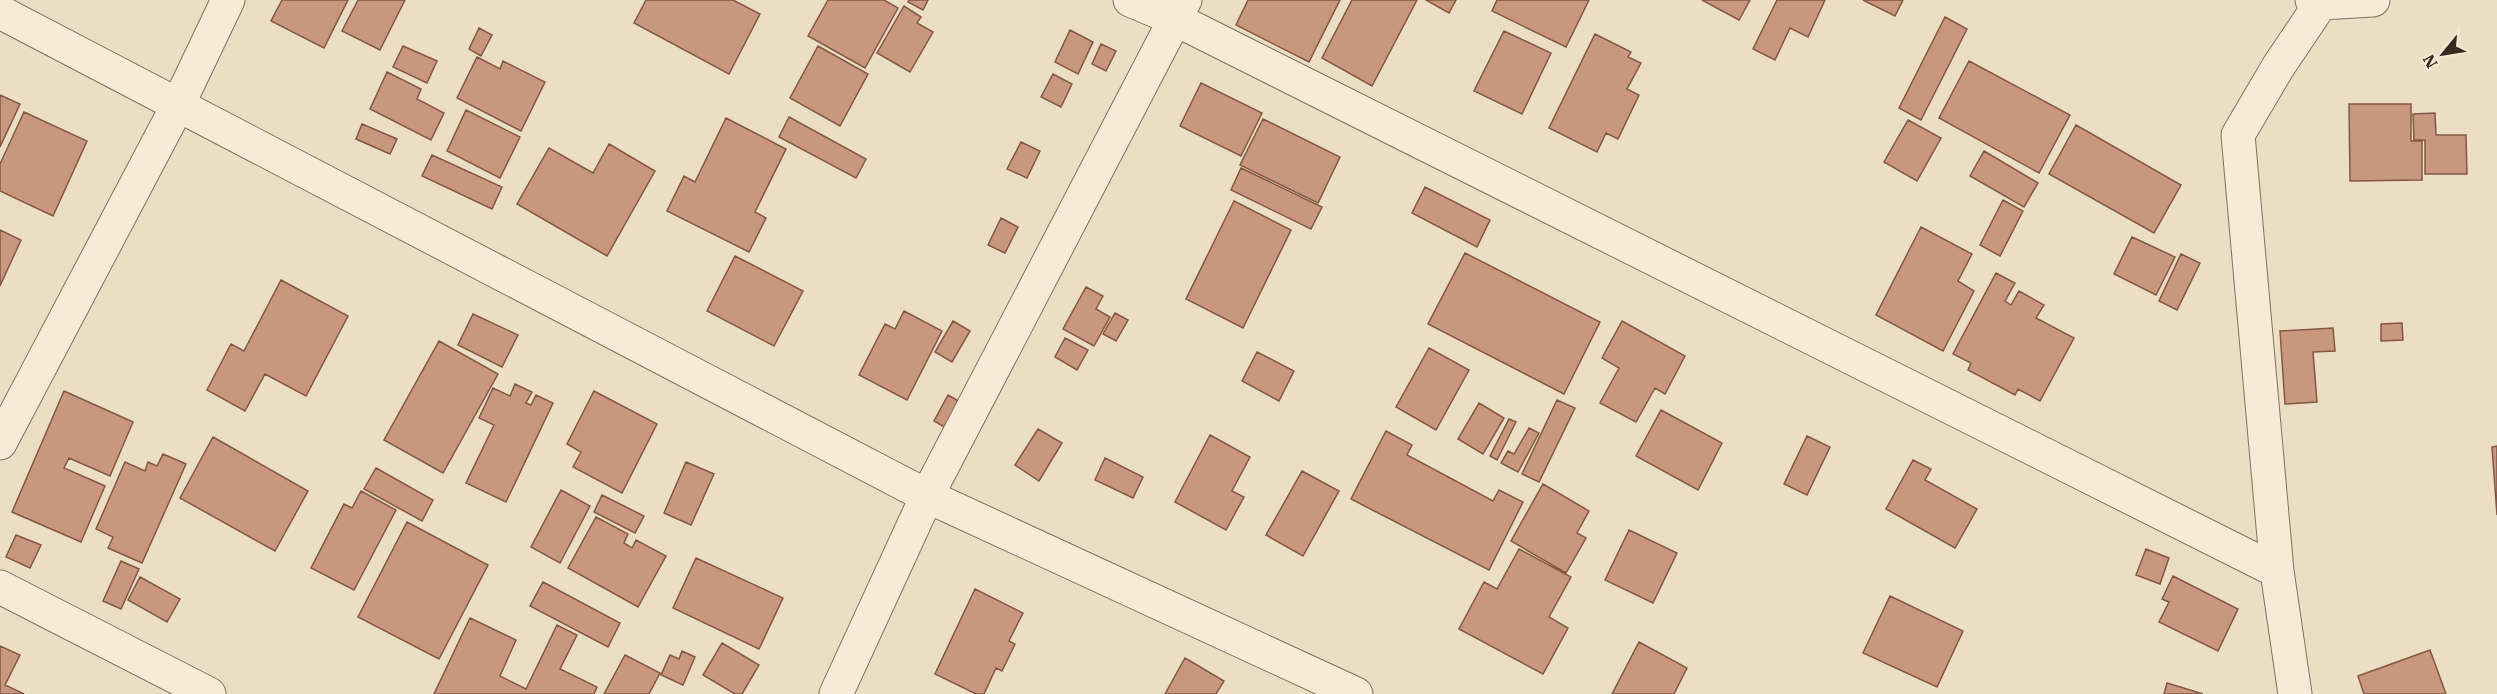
<svg xmlns="http://www.w3.org/2000/svg" width="2497" height="694" font-family="'IBM Plex Serif',serif">
<rect width="100%" height="100%" fill="#ecddc5"/>
<!-- building -->
<path fill="#c8977d" stroke="#835843" stroke-width="1.5" d="M282 0H348L324 48 271 21Z
M358 0H405L380 50 342 31Z
M646 0H733L760 14 729 74 634 23Z
M828 0H884L898 8 865 68 808 36Z
M909 0H928L923 10 908 2Z
M1248 0H1340L1309 62 1236 25Z
M1352 0H1417L1372 86 1322 58Z
M1426 0H1456L1449 13Z
M1497 0H1589L1566 47 1492 11Z
M1702 0H1750L1739 20Z
M1777 0H1825L1808 37 1790 28 1775 60 1753 49Z
M1863 0H1903L1895 16Z
M904 6 921 17 917 23 933 32 910 72 877 53Z
M1945 17 1967 29 1921 120 1899 108Z
M479 28 492 35 481 56 469 49Z
M1070 30 1093 42 1078 74 1055 62Z
M1504 31 1551 53 1522 114 1474 91Z
M1595 34 1631 52 1628 57 1641 63 1627 89 1639 95 1618 139 1606 133 1597 152 1549 128Z
M1101 44 1116 51 1106 71 1092 64Z
M403 46 437 61 427 83 393 67Z
M818 46 868 74 840 126 790 98Z
M477 57 500 69 503 61 545 82 521 131 457 98Z
M1969 61 2070 115 2039 173 1939 118Z
M387 72 421 89 417 99 444 113 431 140 370 109Z
M1053 74 1072 84 1061 107 1041 97Z
M1201 83 1262 113 1241 156 1180 126Z
M0 95 20 104 0 147Z
M2349 104H2411V141H2422V180L2350 181Z
M466 110 520 137 500 178 447 151Z
M24 112 87 141 53 216 0 191V164Z
M2435 113 2436 135H2466L2467 174H2425V140H2414L2413 114Z
M789 117 866 159 856 178 779 137Z
M726 118 786 149 755 212 766 218 749 252 667 211 684 176 695 182Z
M1263 119 1340 157 1318 203 1240 165Z
M1908 120 1941 138 1917 181 1884 162Z
M362 124 397 139 390 154 356 139Z
M2076 125 2181 185 2154 233 2049 174Z
M1021 142 1040 151 1027 178 1007 169Z
M609 144 655 171 607 256 517 204 549 148 593 173Z
M1984 151 2038 183 2024 207 1970 176Z
M432 155 502 187 492 209 422 176Z
M1241 168 1322 207 1311 229 1231 190Z
M1425 187 1490 220 1477 247 1412 213Z
M2003 200 2023 211 2000 256 1980 245Z
M1234 201 1291 230 1243 328 1186 299Z
M1001 218 1018 227 1005 253 988 245Z
M1921 227 1972 254 1958 281 1974 291 1943 351 1876 315Z
M0 230 21 240 0 286Z
M2132 237 2175 257 2156 295 2114 274Z
M1465 253 1600 322 1564 394 1428 324Z
M2181 254 2200 263 2177 310 2159 301Z
M735 256 803 291 774 346 707 311Z
M1996 273 2015 283 2005 301 2011 305 2019 291 2044 305 2036 318 2074 338 2040 401 2018 389 2015 395 1968 370 1971 363 1953 354Z
M281 280 348 316 306 396 265 374 245 411 207 390 231 344 244 351Z
M1086 287 1103 296 1096 309 1110 317 1094 346 1063 329Z
M904 311 942 331 907 400 859 375 885 324 895 329Z
M1115 313 1128 320 1116 341 1103 334Z
M473 314 518 335 502 367 458 345Z
M953 321 970 331 952 362 935 352Z
M1622 321 1685 356 1665 394 1655 388 1636 422 1600 403 1619 368 1602 358Z
M2402 323 2403 340 2381 341V324Z
M2333 328 2335 351 2313 352 2317 402 2285 404 2280 331Z
M1065 338 1088 350 1077 370 1055 357Z
M439 341 498 374 443 473 384 440Z
M1429 348 1469 370 1436 430 1396 407Z
M1257 352 1294 371 1279 401 1242 381Z
M515 384 532 392 526 403 531 405 536 395 553 403 506 502 466 483 494 425 479 418 493 388 510 396Z
M64 391 133 422 110 476 69 458 64 468 105 486 81 542 12 512Z
M594 391 657 424 622 493 573 467 581 452 567 444Z
M948 395 969 407 955 433 934 421Z
M1557 400 1575 408 1539 482 1522 474Z
M1479 403 1504 418 1483 454 1458 439Z
M1661 410 1722 443 1698 490 1636 456Z
M1509 419 1516 422 1497 460 1490 456Z
M1529 428 1539 433 1518 472 1501 463 1508 451 1514 454Z
M1038 429 1062 443 1039 481 1015 465Z
M1386 431 1412 445 1407 455 1493 501 1499 490 1523 502 1489 570 1351 499Z
M1210 435 1250 457 1232 491 1244 497 1226 530 1175 502Z
M1807 436 1830 447 1807 495 1784 484Z
M213 437 308 491 275 551 180 498Z
M2497 446V515L2492 447Z
M163 454 186 464 142 563 108 548 113 537 96 529 125 462 145 471 148 462 157 466Z
M1105 458 1143 477 1133 498 1095 480Z
M1913 460 1931 469 1925 480 1977 509 1955 548 1886 509Z
M686 462 714 474 691 525 664 513Z
M376 468 433 500 422 521 364 489Z
M1302 471 1339 491 1303 556 1266 535Z
M1543 484 1589 511 1577 533 1586 538 1566 573 1511 541Z
M561 490 590 506 560 563 531 547Z
M361 491 396 510 354 590 311 568 344 504 352 508Z
M602 495 644 516 635 533 594 512Z
M596 517 628 534 624 543 632 548 636 540 666 556 638 607 568 568Z
M407 522 488 565 439 659 358 617Z
M1629 530 1677 553 1653 603 1605 580Z
M16 535 41 545 30 568 6 557Z
M1519 549 1571 577 1549 617 1568 628 1543 674 1459 629 1484 582 1497 589Z
M2146 549 2169 558 2160 584 2136 575Z
M696 558 783 598 759 649 673 608Z
M121 561 139 569 121 609 103 601Z
M2173 576 2238 609 2218 651 2159 622 2169 602 2162 599Z
M140 577 180 599 167 622 128 600Z
M543 582 620 623 608 647 530 606Z
M975 589 1023 613 1009 641 1015 644 1002 671 996 668 984 694H976L935 674Z
M1890 596 1963 631 1937 687 1863 653Z
M470 618 516 640 500 676 526 689 557 625 577 635 560 669 597 687 594 694H434Z
M1639 642 1687 668 1674 694H1612Z
M722 643 759 665 742 694H735L703 675Z
M0 646 20 655 5 685 24 694H0Z
M2430 650 2446 694H2364L2358 676Z
M682 651 695 657 683 685 661 675 670 655 679 659Z
M625 655 660 673 649 694H604Z
M1185 658 1224 681 1216 694H1165Z
M2167 683 2203 694H2164Z"/>
<g fill="none" stroke-linecap="round" stroke-linejoin="round">
<defs>
<path id="minor" d="M1130 0 1175 19 2277 571
M2312 0 2321 3 2373 0
M0 12 927 496 1356 694
M0 443 178 105 228 0
M0 587 209 694
M836 694 927 496 1185 0
M2295 694 2277 571 2238 135 2278 67 2321 3"/>
</defs>
<!-- minor casing -->
<use href="#minor" stroke="#866f5c" stroke-width="35"/>
<!-- minor -->
<use href="#minor" stroke="#f7ebd8" stroke-width="33"/>
</g>
<!-- north arrow -->
<g transform="translate(2443 54) rotate(240)" stroke="#f3e8d4" stroke-width="4.5" paint-order="stroke">
<path d="M0-4.5L10 22L0 15L-10 22Z" fill="#36291f"/>
<text y="-9" font-size="16" font-weight="bold" text-anchor="middle" fill="#36291f">N</text>
</g>
</svg>
